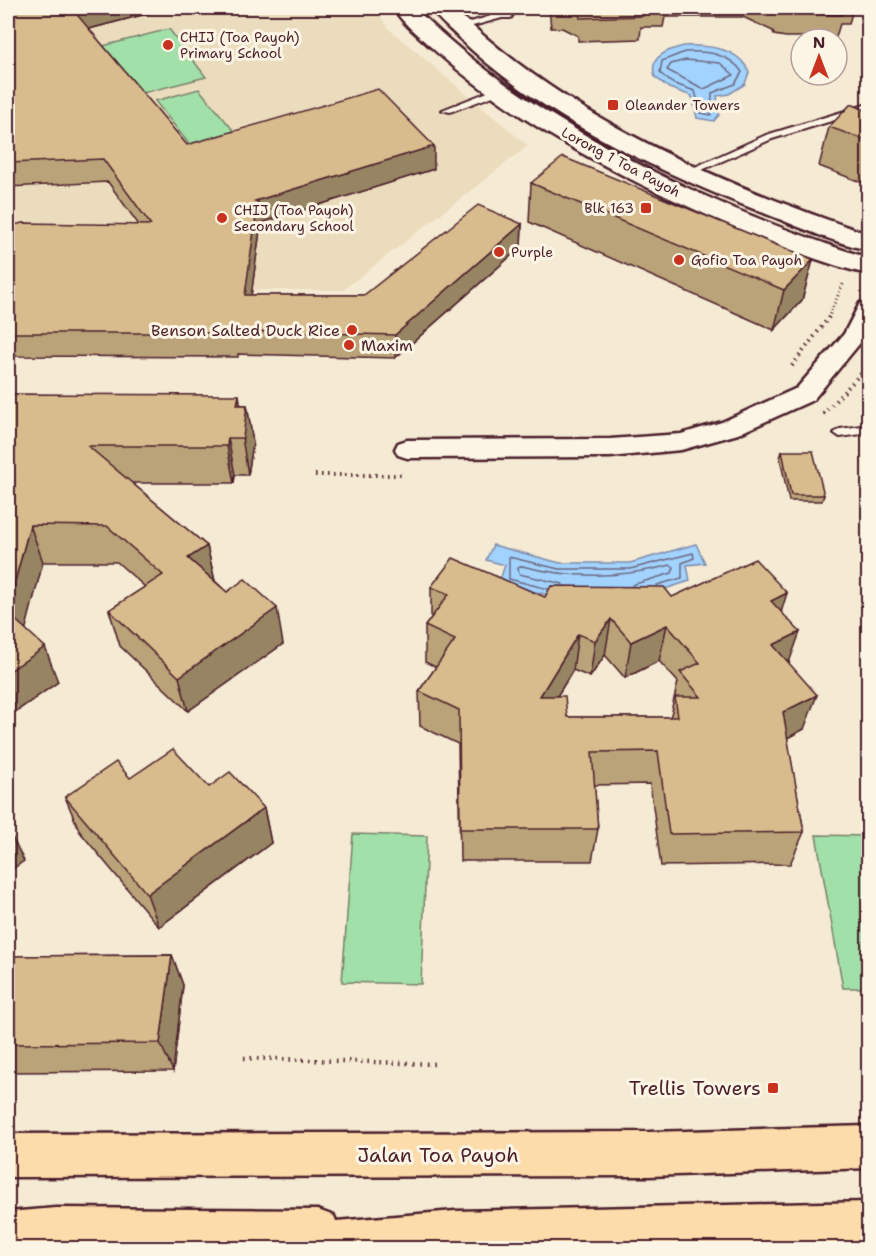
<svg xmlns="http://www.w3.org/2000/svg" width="876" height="1256" font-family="'Shantell Sans',sans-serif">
<rect width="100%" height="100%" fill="#f5ead3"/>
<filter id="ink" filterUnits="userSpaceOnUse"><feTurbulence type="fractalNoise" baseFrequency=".0167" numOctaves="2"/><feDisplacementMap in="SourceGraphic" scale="12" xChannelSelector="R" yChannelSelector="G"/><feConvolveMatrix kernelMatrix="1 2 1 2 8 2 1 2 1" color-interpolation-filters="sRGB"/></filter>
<g filter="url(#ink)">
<!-- built -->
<path fill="#ecdcbe" d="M8 8H375L389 29 528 146 343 290H8Z"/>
<!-- green -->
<path fill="#a2e0a9" stroke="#76806a" stroke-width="1.5" d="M169 29 206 77 143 93 103 46Z
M199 89 234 131 189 144 155 101Z
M353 834 427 836 421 984 342 982Z
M816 835 868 836V988H843Z"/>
<!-- water -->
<path fill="#a1d3fe" stroke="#7e8baa" stroke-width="1.5" d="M684 46C707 45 739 48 749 72L745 84 729 94 717 96 719 115 714 121 697 118 692 96 669 88 655 77C648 56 668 50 684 46Z
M696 544 705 563 687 565 690 581 630 600H569L499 583 505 565 486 560 493 545 560 563H630Z"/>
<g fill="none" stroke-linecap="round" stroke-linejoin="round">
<!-- shore -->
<path stroke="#6d677f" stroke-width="1.5" d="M685 52C706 51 729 53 742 72L735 84 712 93 711 115 701 113 695 91 672 83 660 73 662 61Z
M686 60 720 63 734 75 704 89 667 70 671 64Z
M563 584 519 574 518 568 522 566C573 579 620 578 671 565L674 567 672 573 632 585
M548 589 509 579V557L559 569H630L693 553 694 558 682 563V578L657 585"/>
<defs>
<path id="service" d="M475 8H488L448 19 444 16Z
M509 8H517L511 18H502L458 30 454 27 491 16 487 13 488 11 506 13Z
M498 88 503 91 501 93 450 112 442 110Z
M868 104V110L772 139 695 173H687L686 171 766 135Z
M868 425V433L840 437 834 433 840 429Z"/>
<path id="minor" d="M868 301V330L865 337 813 400 738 434 681 450 610 457 407 458 398 455 395 449 398 443 407 440 610 439 681 434 722 422 797 388 844 334 860 303Z"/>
<path id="secondary" d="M394 8H415C530 124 714 209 868 258V274C831 266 792 250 757 236 642 189 523 130 431 47 419 36 401 22 394 8Z
M431 8H453C568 119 718 183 868 234V250C836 243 804 229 774 217 666 175 542 119 458 37 449 28 436 18 431 8Z"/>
<path id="primary" d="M868 1126V1168L649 1176 8 1177V1134L649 1132Z"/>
<path id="motorway" d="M868 1202V1246L8 1248V1212L56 1208 318 1210 334 1216 336 1221 455 1211Z"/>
</defs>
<!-- service casing -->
<use href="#service" stroke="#4a1f2b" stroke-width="4"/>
<!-- minor casing -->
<use href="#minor" stroke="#4a1f2b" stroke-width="5"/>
<!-- secondary casing -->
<use href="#secondary" stroke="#4a1f2b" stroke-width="5"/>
<!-- primary casing -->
<use href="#primary" stroke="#4a1f2b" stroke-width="5"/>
<!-- motorway casing -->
<use href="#motorway" stroke="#4a1f2b" stroke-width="5"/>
<!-- path-far2 -->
<path stroke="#4a1f2b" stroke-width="3" stroke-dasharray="1 3" stroke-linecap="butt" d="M828 318 844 282"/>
<!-- path-far1 -->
<path stroke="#4a1f2b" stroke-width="4" stroke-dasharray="1.5 4.5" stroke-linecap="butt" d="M792 366 829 317
M823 414 868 366
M315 475H405"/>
<!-- path -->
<path stroke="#4a1f2b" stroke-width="4.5" stroke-dasharray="1.5 5" stroke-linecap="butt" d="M244 1058 436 1064"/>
<!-- service -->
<use href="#service" fill="#fcf5e5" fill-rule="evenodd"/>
<!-- minor -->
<use href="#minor" fill="#fcf5e5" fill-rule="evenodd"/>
<!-- secondary -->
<use href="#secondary" fill="#fcf5e5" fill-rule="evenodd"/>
<!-- primary -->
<use href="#primary" fill="#fddcac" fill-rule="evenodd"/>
<!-- motorway -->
<use href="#motorway" fill="#fddcac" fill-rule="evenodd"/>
</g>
<!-- wall -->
<path fill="#baa279" stroke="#4a1f2b" stroke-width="1.5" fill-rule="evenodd" d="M8 8H169L89 29 187 145 434 169 261 223 251 295H364L522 224 521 247 395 358 238 354V357L8 356V226L139 225 108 182 8 187Z
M549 8H853L849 24H840L836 37H786L774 35 773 31 743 17H665L663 27H641L640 39 578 41V36L562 28H551Z
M868 111V185L819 166 829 127Z
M531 183 813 260 802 300 774 330 529 222Z
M8 394 247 405 253 443 248 475H235L234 483H132L207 546 215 581 283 644 188 711 120 646 109 610 145 587 117 562H43L25 629 58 682 8 717Z
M782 451 824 495 822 501H789L780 458Z
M431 587 545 597H672L781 612 789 663 804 729 787 738 804 832 790 864 661 866 650 784 594 785 598 829 592 861H460L458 744 420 726 419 691 436 667 425 662V626L431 618ZM605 655 625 678 659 661 678 682 672 707 673 708 670 717H567L557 696 573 670 590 677Z
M130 778 209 787 264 808 271 843 159 927 80 832 65 797Z
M172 955 183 985 173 1071 8 1072V956Z"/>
<!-- shaded-wall -->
<path fill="#978463" stroke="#4a1f2b" stroke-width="1.5" d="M81 8H169L77 32 73 10Z
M434 146V169L261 223 248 319 245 295 255 201Z
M522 224 521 247 395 358V335Z
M813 260 802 300 774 330 784 290Z
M239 395 244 426 247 405 253 443 248 475 237 405Z
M228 438 235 475 234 483 227 446Z
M30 525 43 562 21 647 8 615V607Z
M207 546 215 582 188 558Z
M787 593 776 629 771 601Z
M277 608 283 644 188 711 179 677Z
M611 619 605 655 590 677 595 641Z
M667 625 659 661 625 678 631 642Z
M800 632 787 668 773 645Z
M578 634 573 670 536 731 540 696Z
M45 647 58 682 8 717V672Z
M817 695 804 729 771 747 783 712Z
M264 808 271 843 159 927 147 894Z
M11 835 24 861 8 872V837Z
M172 955 183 985 173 1071 160 1043Z"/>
<!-- building -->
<path fill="#d8bc8d" stroke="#4a1f2b" stroke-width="1.5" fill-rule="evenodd" d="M8 8H81L73 10 187 145 378 89 434 146 255 201 258 202 245 295H364L478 205 522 224 395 335 235 331V333H8V226L23 223 151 225 103 159 8 163Z
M568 8H641L643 16 580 18 579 13Z
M776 8H839L842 15 791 14 779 12 778 8Z
M851 104 868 111V141L829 127Z
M563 157 813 260 784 290 531 183Z
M8 394 239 395 237 405H247L243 438H228L227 446H88L207 546 188 558 227 592 245 579 277 608 179 677 109 610 163 575 107 526 30 525 8 607Z
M782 451H813L824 495H791Z
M453 558 545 597 551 586 664 587 672 597 755 559 787 593 771 601 800 632 773 645 817 695 783 712 804 832 669 834 658 751 592 752 598 829H460L459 710 419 691 455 640 425 626 449 594 431 587ZM611 619 631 642 667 625 700 663 680 672 701 697H675L678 717H567L565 696H540L578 634 595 641Z
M8 613 45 647 8 672Z
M173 749 209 787 230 772 264 808 147 894 65 797 116 762 130 778Z
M8 830 11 835 8 837Z
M172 955 160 1043 8 1044V956Z"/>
</g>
<!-- markers -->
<g fill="#c8321e" stroke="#fcf5e5" stroke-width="2">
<circle cx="168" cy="45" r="6"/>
<rect x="607" y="99" width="12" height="12" rx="3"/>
<rect x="640" y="202" width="12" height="12" rx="3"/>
<circle cx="222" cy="218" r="6"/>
<circle cx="499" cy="252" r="6"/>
<circle cx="679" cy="260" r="6"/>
<circle cx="352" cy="330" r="6"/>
<circle cx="349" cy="345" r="6"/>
<rect x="767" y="1082" width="12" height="12" rx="3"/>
</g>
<g text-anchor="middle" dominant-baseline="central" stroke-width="6" stroke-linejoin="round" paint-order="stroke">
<!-- far-poi labels -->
<g font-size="14" fill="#4a1f2b" stroke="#fcf5e5" text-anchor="start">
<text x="180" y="37">CHIJ (Toa Payoh)<tspan x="180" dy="16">Primary School</tspan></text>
<text x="625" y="105">Oleander Towers</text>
<text x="634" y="208" text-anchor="end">Blk 163</text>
<text x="234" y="210">CHIJ (Toa Payoh)<tspan x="234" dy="16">Secondary School</tspan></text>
<text x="511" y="252">Purple</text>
<text x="691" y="260">Gofio Toa Payoh</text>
</g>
<!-- far-street labels -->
<g font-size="14" fill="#4a1f2b" stroke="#fcf5e5">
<text transform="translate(621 162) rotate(28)">Lorong 1 Toa Payoh</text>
</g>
<!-- poi labels -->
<g font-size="16" fill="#4a1f2b" stroke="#fcf5e5" text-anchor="end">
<text x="340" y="330">Benson Salted Duck Rice</text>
<text x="361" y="345" text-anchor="start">Maxim</text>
</g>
<!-- near-poi labels -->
<g font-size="20" fill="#4a1f2b" stroke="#fcf5e5" text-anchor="end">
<text x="761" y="1088">Trellis Towers</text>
</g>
<!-- near-street labels -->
<g font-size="20" fill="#4a1f2b" stroke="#fcf5e5">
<text x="438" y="1155">Jalan Toa Payoh</text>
</g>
</g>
<!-- margin -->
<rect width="876" height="1256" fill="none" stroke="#fcf5e5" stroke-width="30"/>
<rect x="15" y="15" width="846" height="1226" fill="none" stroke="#4a1f2b" stroke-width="2" filter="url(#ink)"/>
<!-- north arrow -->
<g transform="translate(819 57)"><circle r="28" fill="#fcf5e5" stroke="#b59f9b" stroke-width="1.5"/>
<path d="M0-4.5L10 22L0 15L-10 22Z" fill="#c8321e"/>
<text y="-9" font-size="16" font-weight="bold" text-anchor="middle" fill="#4a1f2b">N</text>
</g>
</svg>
